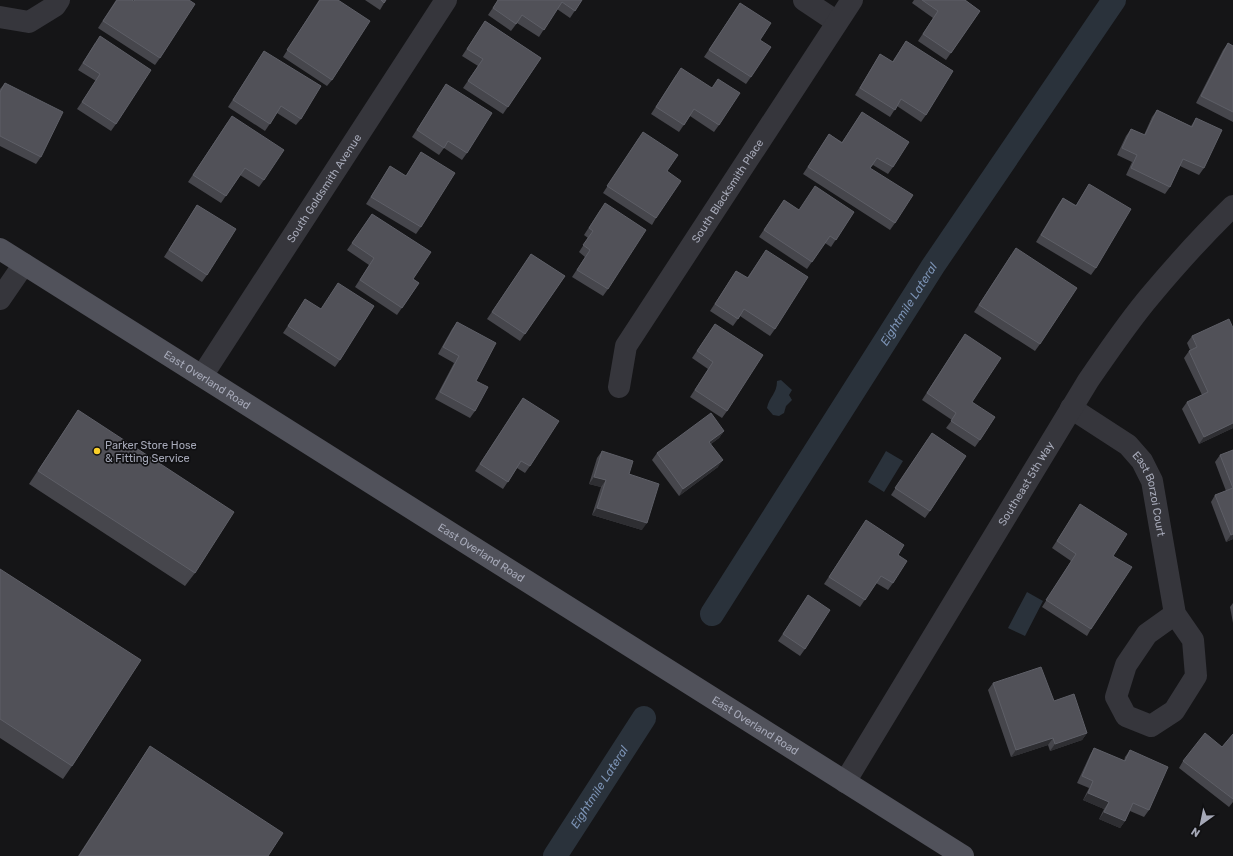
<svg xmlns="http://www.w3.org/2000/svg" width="1233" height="856" font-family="Rubik,sans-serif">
<rect width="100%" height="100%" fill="#151517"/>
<!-- water -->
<path fill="#2a323b" d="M781 380 792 390 789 395 792 400 786 406 784 413 779 416 773 415 767 408C769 397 777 394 777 381Z
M886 451 903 461 884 492 868 482Z
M1027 592 1043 601 1025 636 1008 628Z"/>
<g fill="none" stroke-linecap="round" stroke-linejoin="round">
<!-- canal -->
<g stroke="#2a323b" stroke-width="24">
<path id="s1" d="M712 614 933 266 1114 0"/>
<path id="s2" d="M555 856 644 718"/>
</g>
<!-- minor -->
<g stroke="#36363c" stroke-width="22">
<path d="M804 0 837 22"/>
<path d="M0 17 29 22 55 6 59 0"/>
<path d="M0 299 24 264"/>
<path id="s3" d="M202 376 446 0"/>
<path id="s4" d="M619 387 626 346 852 0"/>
<path id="s5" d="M1071 408 1128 445 1142 461 1152 481 1175 614 1147 634 1126 665 1116 697 1126 716 1151 726 1174 711 1196 676 1193 640 1175 614"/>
<path id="s6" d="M845 782 1088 381C1108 352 1128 322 1151 295 1177 264 1204 234 1233 206"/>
</g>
<!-- major -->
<path stroke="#51525b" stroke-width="22" id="s7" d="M0 249 963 856"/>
</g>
<!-- wall -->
<path fill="#46464c" d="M116 0 160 58 155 65 98 28Z
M319 0H338L332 80 327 86 283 57Z
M365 0H386L380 10Z
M498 0H582L570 18 557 9 539 37 517 23 511 31 488 15Z
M914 0H965L980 11 946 60 918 41 933 18 912 3Z
M740 3 760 40 751 77 746 84 704 57Z
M485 21 541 58 503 114 463 88 478 66 462 56Z
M906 41 926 115 921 122 897 106 890 117 855 95 880 54 892 62Z
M95 43 116 124 111 131 77 109 96 81 78 70Z
M1228 43 1233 46V122L1196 103 1223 50Z
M264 51 301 119 296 125 277 113 265 131 228 107Z
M676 75 719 125 714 132 690 116 679 132 651 114Z
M5 83 41 157 36 164 0 146V89Z
M446 84 467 153 462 160 444 148 439 155 412 137Z
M1157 110 1191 126 1196 118 1204 168 1199 175 1180 166 1170 187 1165 194 1126 175 1132 162 1117 155 1126 136 1131 129 1144 135 1152 117Z
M862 112 893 167 888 174 873 165 870 168 895 223 890 230 803 174 829 134 842 142Z
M227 123 264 180 259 187 240 175 221 203 188 182Z
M638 139 667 171 656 218 652 225 603 193Z
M421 152V227L416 234 366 204 390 166 406 176Z
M1089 184 1096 268 1091 275 1036 242 1058 205 1063 198 1076 205Z
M784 200 799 210 854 212 831 247 825 243 807 269 759 237Z
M197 205 207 275 202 282 164 257Z
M600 210 608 289 603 296 572 277 585 257 579 252 588 238 584 235Z
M372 214 413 279 419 283 397 315 355 287 369 265 347 250Z
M766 250 775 329 770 336 740 316 733 326 710 311 736 271 747 278Z
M531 254 565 276 520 341 487 319Z
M1011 255 1040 344 1035 351 974 312Z
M301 306 340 360 335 367 283 333Z
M457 322 476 381 475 411 470 418 435 399 454 363 438 354 452 329Z
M715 324 727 411 722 418 690 397 708 369 692 358Z
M1192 336 1233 428 1199 444 1182 409 1187 402 1202 395 1184 358 1189 351 1190 350 1187 343Z
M960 341 972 402 980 440 975 447 946 428 952 420 922 400Z
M518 405 530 466 525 473 517 468 503 489 475 471Z
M78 410 195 573 185 586 29 484Z
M724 431 719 438 711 444 718 467 679 496 652 460 657 453Z
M927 440 930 511 925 518 891 495Z
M1233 450V539L1226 542 1211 502 1215 495 1226 491 1215 462 1220 455Z
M602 451 629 474 642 530 592 515 601 487 589 484 597 458Z
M1076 511 1113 556 1091 629 1087 636 1042 607 1071 561 1052 548Z
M866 520 898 555 893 583 888 590 876 583 860 607 824 584Z
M0 569 72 766 63 779 0 738Z
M804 602 805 649 800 656 778 641Z
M1233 603V623L1230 607Z
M993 683 1087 733 1082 740 1050 751 1048 745 1011 757 988 690Z
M1233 734V802L1229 807 1179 768 1183 761 1222 747Z
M150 746 268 856H78Z
M1094 748 1124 761 1125 757 1130 750 1149 810 1144 817 1130 811 1125 821 1120 828 1099 819 1104 809 1083 800 1089 788 1077 783 1090 755Z"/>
<!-- shaded-wall -->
<path fill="#2e2e32" d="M1233 423V428L1199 444 1204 437Z
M724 431 719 438 704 449 709 442Z
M723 460 718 467 679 496 683 489Z
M594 477 606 480 601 487 589 484Z
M597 508 647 523 642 530 592 515Z
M1233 534V539L1226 542 1231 535Z
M1087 733 1082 740 1050 751 1055 744Z
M1053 738 1048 745 1011 757 1016 750Z
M1088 793 1109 802 1104 809 1083 800Z
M1104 812 1125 821 1120 828 1099 819Z"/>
<!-- building -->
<path fill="#515158" stroke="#5e5f67" d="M117 0H131L134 1 135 0H189L195 4 160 58 103 21Z
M320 0H338L370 21 332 80 287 50Z
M381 0H386L384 3Z
M498 0H582L575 11 562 2 544 30 522 15 516 24 493 8Z
M922 0H965L980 11 951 53 923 34 938 11Z
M740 3 771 23 760 40 771 47 751 77 709 50Z
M485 21 541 58 508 107 468 81 483 59 467 49Z
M100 36 151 70 116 124 82 102 100 74 83 63Z
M906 41 953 71 926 115 901 99 895 110 860 88 880 54 893 62Z
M1228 43 1233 46V112L1201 96Z
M264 51 321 86 301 119 281 106 270 124 233 100Z
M681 68 712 88 718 79 740 93 719 125 694 109 684 125 656 107Z
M5 83 63 112 41 157 0 136V92Z
M446 84 492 113 467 153 448 141 444 148 417 130Z
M1157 110 1192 127 1196 118 1222 130 1204 168 1183 159 1170 187 1131 168 1137 155 1122 148 1131 129 1145 135Z
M862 112 909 142 893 167 877 158 870 168 913 195 895 223 808 167 829 134 842 143Z
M232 116 284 150 264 180 245 168 226 196 193 175Z
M643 132 678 155 667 171 681 181 656 218 607 186Z
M421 152 455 173 421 227 371 197 390 166 406 176Z
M1089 184 1131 209 1096 268 1041 235 1063 198 1076 206Z
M815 186 854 212 836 240 830 236 812 262 764 230 784 200 799 210Z
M605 203 646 230 608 289 577 270 590 250 583 245 593 231 589 228Z
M197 205 236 229 207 275 169 250Z
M372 214 431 252 413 279 419 283 402 308 360 280 374 258 352 243Z
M1016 248 1077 288 1040 344 979 305Z
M766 250 808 277 775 329 744 309 738 319 715 304 736 271 748 278Z
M531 254 565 276 525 334 492 312Z
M338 283 374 306 340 360 288 326 305 299 321 309Z
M1229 319 1233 328V423L1204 437 1187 402 1208 392 1189 351 1197 347 1192 336Z
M457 322 496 343 476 381 488 387 475 411 440 392 459 356 443 347Z
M715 324 763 355 727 411 695 390 713 362 697 351Z
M965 334 1001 358 972 402 995 417 980 440 951 421 956 413 927 393Z
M523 398 559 421 530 466 521 461 508 482 480 464Z
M78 410 234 512 195 573 38 471Z
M711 413 724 431 709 442 723 460 683 489 657 453Z
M932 433 966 456 930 511 895 488Z
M1233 450V534L1231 535 1215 495 1233 488 1220 455Z
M602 451 633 461 629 474 659 484 647 523 597 508 606 480 594 477Z
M1080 504 1127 534 1113 556 1132 567 1091 629 1046 600 1076 554 1057 541Z
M866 520 904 545 898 555 907 561 893 583 881 576 865 600 829 577Z
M0 569 141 660 72 766 0 719Z
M808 595 830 610 805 649 783 634Z
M1041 667 1054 701 1074 694 1087 733 1055 744 1053 738 1016 750 993 683Z
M1205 733 1222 747 1233 734V799L1183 761Z
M150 746 283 833 268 856H79Z
M1094 748 1125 761 1130 750 1168 767 1149 810 1133 803 1125 821 1104 812 1109 802 1088 793 1093 781 1082 776Z"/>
<!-- markers -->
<circle fill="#facf29" stroke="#101012" stroke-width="1.5" cx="97" cy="451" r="4"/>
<g text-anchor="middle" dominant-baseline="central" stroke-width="3.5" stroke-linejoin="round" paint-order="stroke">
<!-- street labels -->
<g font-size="11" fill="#a6a9b8" stroke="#101012">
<text stroke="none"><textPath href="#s3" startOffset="224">South Goldsmith Avenue</textPath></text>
<text stroke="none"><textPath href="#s4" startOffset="227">South Blacksmith Place</textPath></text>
<text stroke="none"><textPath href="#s7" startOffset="245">East Overland Road</textPath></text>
<text stroke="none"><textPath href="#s6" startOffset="349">Southeast 5th Way</textPath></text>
<text stroke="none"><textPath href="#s5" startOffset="123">East Borzoi Court</textPath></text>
<text stroke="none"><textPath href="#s7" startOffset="569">East Overland Road</textPath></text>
<text stroke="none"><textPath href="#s7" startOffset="893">East Overland Road</textPath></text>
</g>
<!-- poi labels -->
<g font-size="11" fill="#a6a9b8" stroke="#101012" text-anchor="start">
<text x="105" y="445">Parker Store Hose<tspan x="105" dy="13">&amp; Fitting Service</tspan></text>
</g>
<!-- water labels -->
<g font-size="12" font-style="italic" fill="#7b92b4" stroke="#101012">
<text stroke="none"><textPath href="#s1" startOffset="367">Eightmile Lateral</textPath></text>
<text stroke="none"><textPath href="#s2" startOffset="82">Eightmile Lateral</textPath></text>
</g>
</g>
<!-- north arrow -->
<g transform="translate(1201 824) rotate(213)" stroke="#101012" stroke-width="3" paint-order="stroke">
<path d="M0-3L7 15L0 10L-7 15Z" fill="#a6a9b8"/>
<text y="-6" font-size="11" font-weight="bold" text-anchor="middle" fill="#a6a9b8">N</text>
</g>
</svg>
